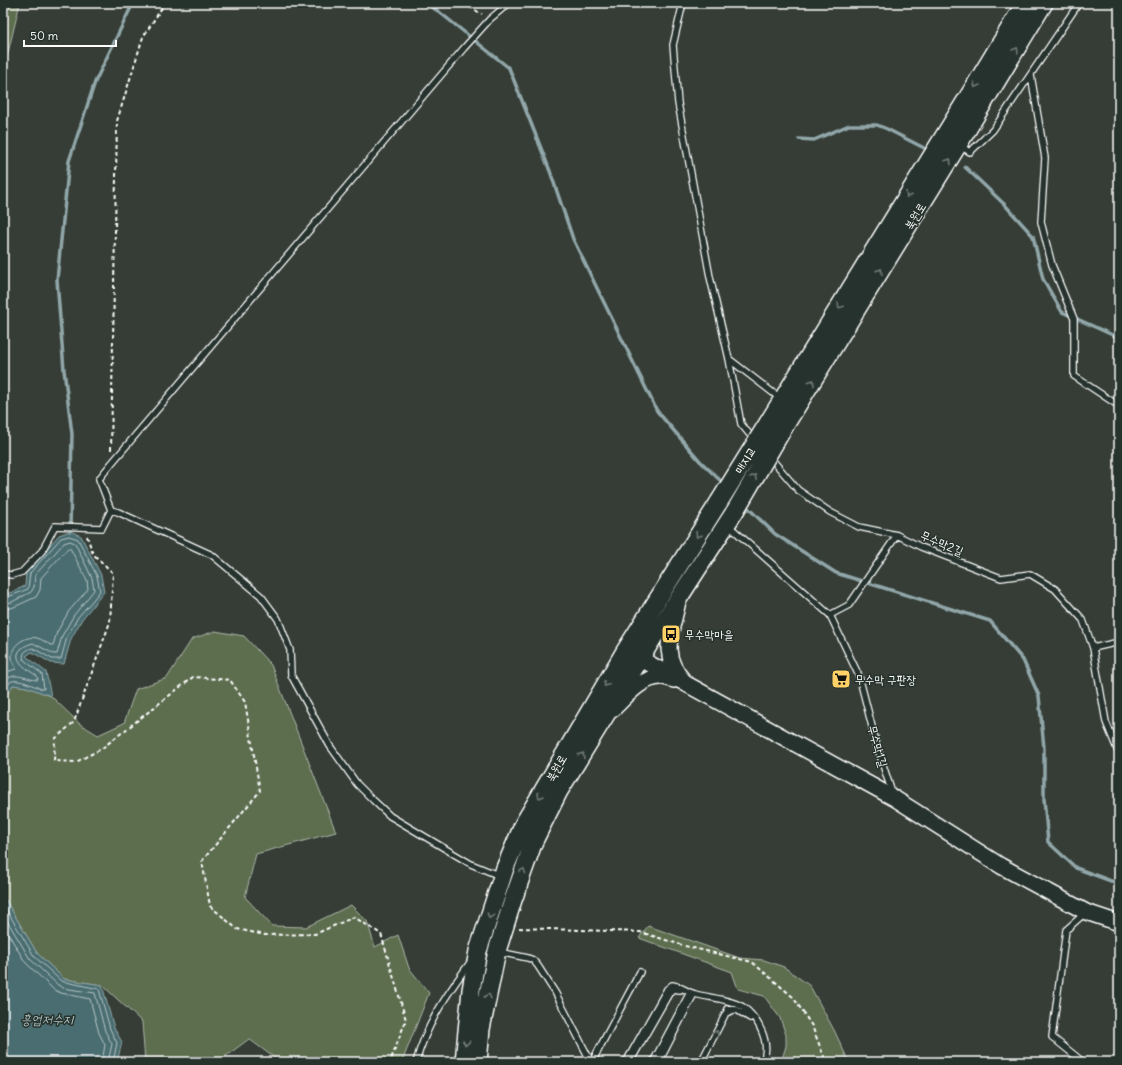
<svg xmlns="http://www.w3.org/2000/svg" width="1122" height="1065" font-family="Delius,'Poor Story',sans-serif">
<rect width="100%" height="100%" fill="#353d36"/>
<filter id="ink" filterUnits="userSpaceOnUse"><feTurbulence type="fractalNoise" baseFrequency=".025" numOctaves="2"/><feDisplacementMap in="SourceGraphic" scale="8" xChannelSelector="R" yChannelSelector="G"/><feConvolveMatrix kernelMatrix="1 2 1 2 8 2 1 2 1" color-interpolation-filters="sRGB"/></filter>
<g filter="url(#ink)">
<!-- green -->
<path fill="#5d6e50" stroke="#aeb6a8" d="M3 3H20L7 57 3 64Z
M215 631 244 636 271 665 336 832 256 854 245 897 272 926 306 927 351 905 367 921 375 947 398 935 409 968 429 993 402 1062H280L249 1039 218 1062H145L142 1022 102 985 64 979 37 953 3 896V692H8L13 685 27 687 51 696 80 724 98 735 124 723 136 689 167 678 192 639Z
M648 926 740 958 764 960 784 967 810 986 834 1030 849 1062H781L786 1046V1035L780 1018 764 996 738 989 732 972 639 938Z"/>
<!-- water -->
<path fill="#4a6d71" stroke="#92a7aa" d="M70 531 81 536 101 575 104 592 82 619 71 639 64 664 51 663 32 652 26 656 46 672 51 696 27 687 13 685 8 693 3 692V596L25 586 26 572 59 535Z
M3 896 37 953 64 979 102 985 114 1028 122 1042 117 1062H3Z"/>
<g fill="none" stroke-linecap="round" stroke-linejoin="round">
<!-- shore -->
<path stroke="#b7c5c6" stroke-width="1" d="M3 599 28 589 30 573 61 538 69 536 78 539 97 576 100 591 93 600 78 617 67 637 61 659H52L33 648C27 649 21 653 24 660L42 674 44 689H42C36 687 16 677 10 682 10 682 7 687 6 687L3 688
M3 604 12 602 31 592 34 587 35 575 64 543 70 541 75 543 92 578 94 590 74 615 62 636 57 654H54L33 643C29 644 24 646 21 649 10 660 30 671 37 676L38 680C25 680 14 669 3 683
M3 610 14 607 36 597 40 590 41 578 68 548H70L87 580 88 589 69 611 57 632 53 645H51C46 643 42 639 37 638 26 635 11 645 12 657 12 661 15 665 16 669L3 673
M3 904 34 956 61 981 99 989 110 1029 117 1043 113 1062
M3 914 30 959 58 985 63 988 95 993 105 1031 112 1044 108 1062
M3 925 25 962 54 990 61 993 90 999 99 1033 105 1045 102 1062"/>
<!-- stream -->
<path stroke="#92a7aa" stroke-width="3.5" d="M426 3 438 11 509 68 550 171 573 239 657 411 700 461 725 485
M799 139 814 140 849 125H877L887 129 928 150
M965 167 1004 204 1033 236 1043 279 1062 312 1119 338
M745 505 775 534 836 573 990 621 1023 660 1039 696 1044 748V799L1048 842 1076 868 1119 884
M70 531 72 434 64 370 57 280 69 161 95 82 133 3"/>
<defs>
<path id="lane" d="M683 3 673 45 678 103 710 277 729 359 741 424 755 441
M1031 75 1045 158 1041 222 1052 265 1074 319V376L1119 406
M960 146 970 152 993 130 1079 3
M729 359 781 399
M769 456 798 490 830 512 859 527 897 535 921 547 1001 578 1030 574 1055 589 1083 620 1093 648 1106 722 1119 754
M111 510 118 512 212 555 261 596 278 619 290 650 291 675 330 746 357 784 373 800 390 816 471 864 500 876
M728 525 830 615 859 676 877 746 892 793
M3 574 12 575 22 572 42 551 55 526 102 528 111 510 99 479 111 464 464 48 490 19 509 3
M830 615 849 605 897 535
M1093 648 1119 642
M499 952 528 958 533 960 538 966 556 994 591 1062
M727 1009 737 1010 750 1018
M416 1062C427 1023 447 994 471 961
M592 1062 640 972
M626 1062 667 989 672 985C681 986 687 992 695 994 709 998 731 999 743 1007 759 1019 771 1043 763 1062
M630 1062 670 992 673 989 680 990
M653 1062 689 994
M659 1062 693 996
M701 1062 726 1013 734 1010
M1083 1062 1052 1037 1066 930 1085 913"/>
<path id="secondary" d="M678 601C672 632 659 654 683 680
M630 653 894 798 1001 866 1086 912 1119 923
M612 710C625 698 642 676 662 677 666 677 670 679 674 680"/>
<path id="primary" d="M771 418 976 84 1025 3
M784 427 958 145 1044 3
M464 1062 471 990 478 951 505 868 524 823 625 651 719 502
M478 1062 481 1029 497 951 513 900 534 841 559 791 653 638 735 511"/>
</defs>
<!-- lane casing -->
<use href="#lane" stroke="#fff" stroke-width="8"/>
<!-- secondary casing -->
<use href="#secondary" stroke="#fff" stroke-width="18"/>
<!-- primary casing -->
<use href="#primary" stroke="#fff" stroke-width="20"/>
<!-- path -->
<path stroke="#fff" stroke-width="2" stroke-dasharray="4 3" stroke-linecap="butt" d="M463 3 482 14
M111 450 117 121 143 37 165 3
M87 536 93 554 113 573 110 622 74 722 55 739 54 761 76 762 101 749 193 677 230 680 245 702 260 791 202 861 210 906 237 929 265 935 315 934 354 917 381 934 406 1020 390 1062
M519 928 640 932 685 946 752 962 793 997 812 1026 826 1062"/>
<!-- lane -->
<use href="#lane" stroke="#26332d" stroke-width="5.5"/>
<!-- secondary -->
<use href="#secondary" stroke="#26332d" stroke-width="15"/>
<!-- primary -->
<use href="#primary" stroke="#26332d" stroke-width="17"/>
<defs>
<path id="primary-bridge" d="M719 502 771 418
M735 511 784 427"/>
</defs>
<!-- primary-bridge casing -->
<use href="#primary-bridge" stroke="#fff" stroke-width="20" stroke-linecap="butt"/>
<!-- primary-bridge -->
<use href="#primary-bridge" stroke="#26332d" stroke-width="17"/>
</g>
<!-- one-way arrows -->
<defs><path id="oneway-chevron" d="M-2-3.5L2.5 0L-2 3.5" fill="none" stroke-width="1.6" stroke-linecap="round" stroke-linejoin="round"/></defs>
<g stroke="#727a76">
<use href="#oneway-chevron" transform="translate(1016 50) rotate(-59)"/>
<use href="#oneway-chevron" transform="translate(976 85) rotate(121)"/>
<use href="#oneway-chevron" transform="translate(949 161) rotate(-58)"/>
<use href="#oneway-chevron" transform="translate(908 195) rotate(122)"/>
<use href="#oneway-chevron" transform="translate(880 271) rotate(-58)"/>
<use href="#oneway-chevron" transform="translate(840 306) rotate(122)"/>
<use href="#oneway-chevron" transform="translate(812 382) rotate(-58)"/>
<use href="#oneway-chevron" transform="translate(754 477) rotate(-60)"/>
<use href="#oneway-chevron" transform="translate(698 535) rotate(122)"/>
<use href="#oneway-chevron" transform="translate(606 684) rotate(121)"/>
<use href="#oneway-chevron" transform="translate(582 755) rotate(-58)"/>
<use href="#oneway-chevron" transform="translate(540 796) rotate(120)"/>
<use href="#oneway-chevron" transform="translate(523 871) rotate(-70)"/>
<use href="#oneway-chevron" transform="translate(490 916) rotate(108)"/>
<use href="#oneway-chevron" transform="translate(488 996) rotate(-78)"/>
<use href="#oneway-chevron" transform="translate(716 1033) rotate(-63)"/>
<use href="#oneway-chevron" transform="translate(466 1043) rotate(96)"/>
</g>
</g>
<!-- icons -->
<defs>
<symbol id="bus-square" viewBox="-11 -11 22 22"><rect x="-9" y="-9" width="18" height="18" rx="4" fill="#ffd166" stroke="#26332d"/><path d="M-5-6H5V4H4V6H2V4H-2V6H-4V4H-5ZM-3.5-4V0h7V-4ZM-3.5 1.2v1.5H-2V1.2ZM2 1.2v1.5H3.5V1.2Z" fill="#111"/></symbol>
<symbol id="supermarket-square" viewBox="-11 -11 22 22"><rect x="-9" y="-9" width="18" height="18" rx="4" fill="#ffd166" stroke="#26332d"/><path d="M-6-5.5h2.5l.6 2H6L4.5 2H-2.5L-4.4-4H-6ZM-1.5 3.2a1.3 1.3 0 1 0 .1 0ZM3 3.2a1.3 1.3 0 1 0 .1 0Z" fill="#111"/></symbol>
</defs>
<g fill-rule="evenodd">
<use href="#bus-square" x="660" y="623" width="22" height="22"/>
<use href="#supermarket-square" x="830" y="668" width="22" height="22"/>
</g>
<g text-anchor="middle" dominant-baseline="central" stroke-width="3" stroke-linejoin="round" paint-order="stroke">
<!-- street labels -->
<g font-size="12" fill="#fff" stroke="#26332d">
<text transform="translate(915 216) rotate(-58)">북원로</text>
<text transform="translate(745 460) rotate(-58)">매지교</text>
<text transform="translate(942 543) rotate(23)">무수막2길</text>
<text transform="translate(878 746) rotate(74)">무수막1길</text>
<text transform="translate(556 768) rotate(-60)">북원로</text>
</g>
<!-- poi labels -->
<g font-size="12" fill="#fff" stroke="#26332d" text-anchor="start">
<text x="685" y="634">무수막마을</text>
<text x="855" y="679">무수막 구판장</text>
</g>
<!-- water labels -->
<g font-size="13" font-style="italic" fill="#aebdbf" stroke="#26332d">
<text x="47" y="1019">흥업저수지</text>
</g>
</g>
<!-- margin -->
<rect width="1122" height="1065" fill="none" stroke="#26332d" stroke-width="16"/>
<rect x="8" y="8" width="1106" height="1049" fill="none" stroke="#fff" stroke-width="1.5" filter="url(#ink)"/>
<!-- scale -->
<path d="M24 40v6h92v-6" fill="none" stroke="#ffffff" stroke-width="2"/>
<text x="30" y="40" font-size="12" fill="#ffffff" stroke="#26332d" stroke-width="3" paint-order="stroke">50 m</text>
</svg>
